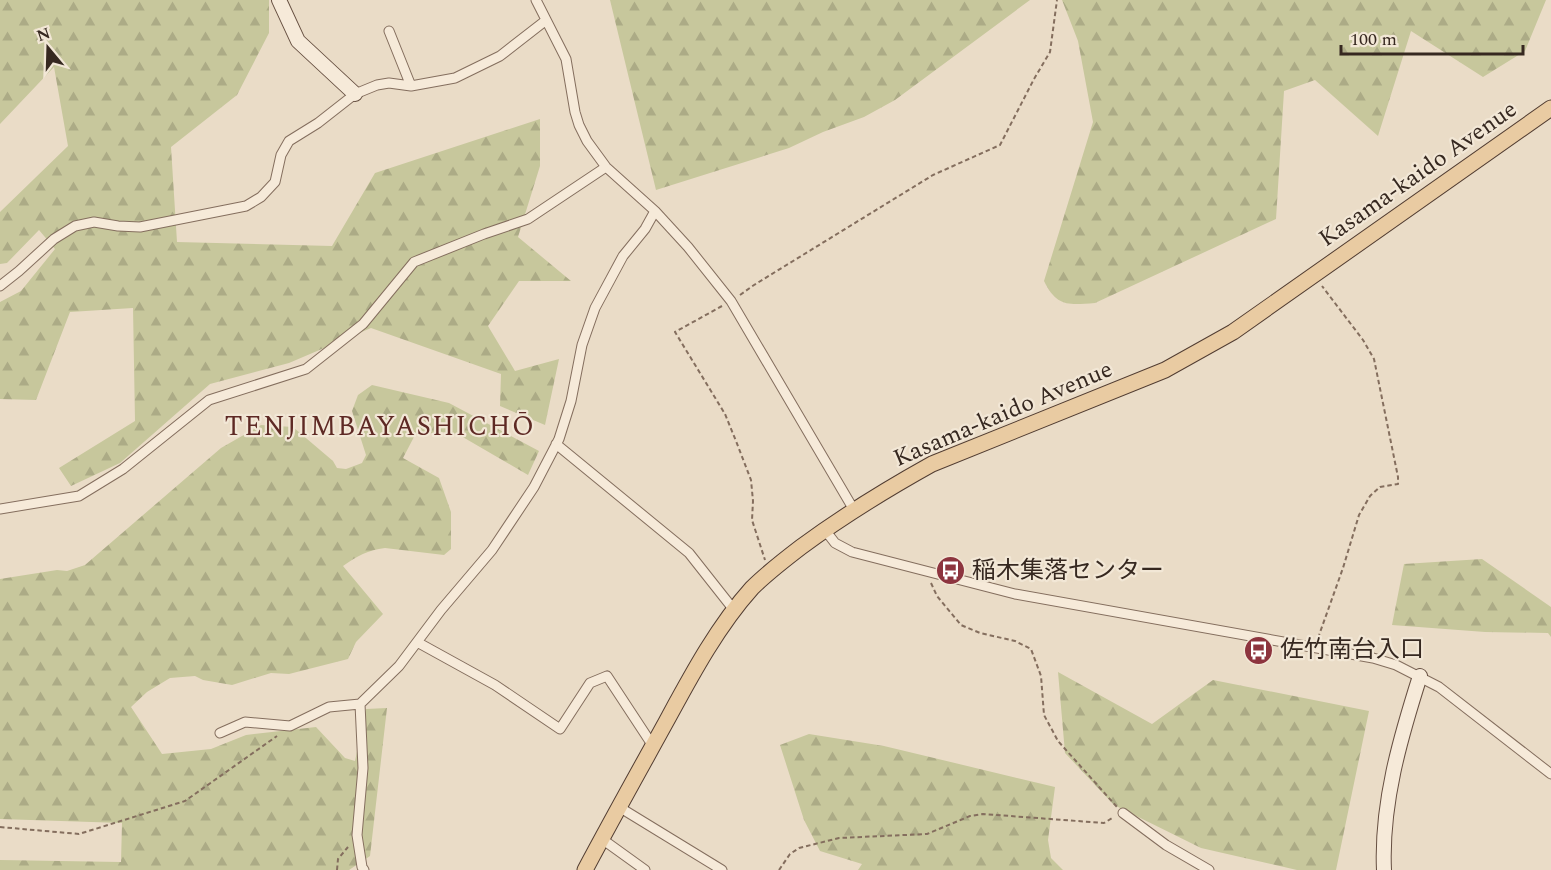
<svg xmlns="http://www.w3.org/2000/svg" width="1551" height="870" font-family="Spectral,'Noto Sans JP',serif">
<defs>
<pattern id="forest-firs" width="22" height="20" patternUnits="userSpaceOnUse" patternTransform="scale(1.5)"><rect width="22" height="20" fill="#c7c79c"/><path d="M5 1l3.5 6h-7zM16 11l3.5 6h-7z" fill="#acab86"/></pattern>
</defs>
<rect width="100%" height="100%" fill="#eadcc7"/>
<!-- forest -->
<path fill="url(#forest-firs)" d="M0 0H269V33L237 95 171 147 177 242 332 246 375 173 540 119V166L518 237 571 281H519L488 326 515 371 559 359 545 425 500 406 501 374 371 328 289 363 210 384 120 463 71 486 59 468 135 421 133 308 70 312 36 400 0 399V302L21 291 55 249 39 230 7 263 0 264V212L68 146 54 67 0 124Z
M610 0H1030L895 100 864 117 823 132 789 148 656 190Z
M1062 0H1546L1525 51 1483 77 1411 31 1378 136 1315 80 1284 91 1276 219 1095 303C1068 305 1057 307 1044 281L1093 122 1078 41Z
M372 385 449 403 539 451 528 475 461 436 442 432 415 435 403 458 439 478 451 512V549L444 555 385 548C368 550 357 556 343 566L383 614 356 642 348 659 289 674 271 673 232 685 203 680 195 676 170 678 147 692 131 707 162 754 211 749 246 735 316 727 345 758 355 761 366 709 387 708 370 856 349 870H0V860L121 862 122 823 0 819V579L57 570 67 571 85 565 221 448 261 425 293 427 333 461 337 468 346 469 362 463 366 455 352 411 358 395Z
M1482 559 1551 607V637L1548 633 1485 632 1392 625 1404 564Z
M1058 672 1152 724 1213 680 1369 711 1336 870H1297L1201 848 1114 805 1065 753Z
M809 734 884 746 1055 787 1048 840 1051 858 1063 870H858L862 864 820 851 804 820 780 745Z"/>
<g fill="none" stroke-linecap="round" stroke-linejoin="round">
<defs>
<path id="street" d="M536 0 566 59 575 112 579 125 587 141 606 167 655 211 688 247 731 301 854 510
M389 31 411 86
M0 286 19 271 54 239 75 226 94 222 118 226 140 227 246 206 261 197 275 182 281 155 289 141 318 123 355 94 377 85 389 83 411 86 455 78 500 56 545 21
M556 444 689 553 734 610
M0 509 79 496 123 469 209 400 306 369 363 324 414 262 484 234 528 219 606 167
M825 530 835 543 852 552 1015 594 1373 658 1396 665 1439 687 1551 774
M417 642 495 685 560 729 590 683 607 676 653 746
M220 733 245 722 290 726 329 707 360 704
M619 807 722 870
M1123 813 1166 845 1209 870
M602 839 645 870
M364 870 362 867 357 835 363 768 360 704 399 666 441 610 492 550 534 487 559 439 571 401 582 345 595 308 623 256 645 229 655 211"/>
<path id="secondary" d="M279 0 298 41 355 94
M1384 870C1381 804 1400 739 1420 676"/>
<path id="primary" d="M585 870C611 821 639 771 666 722 691 676 717 627 752 588 767 573 784 560 801 547 843 516 887 489 932 464L1165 370 1233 332 1551 108"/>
</defs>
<!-- street casing -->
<use href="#street" stroke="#846e5e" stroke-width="11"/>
<!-- secondary casing -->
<use href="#secondary" stroke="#664f41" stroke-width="16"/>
<!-- primary casing -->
<use href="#primary" stroke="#523d32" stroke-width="17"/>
<!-- path -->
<path stroke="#846e5e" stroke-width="2" stroke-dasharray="4.5 3" stroke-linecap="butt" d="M740 295 754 285 933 175 1000 145 1034 79 1050 52 1057 0
M722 306 675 332 725 414 736 441 751 480 753 501 752 520 765 560
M931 583 937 596 961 625 980 633 1015 641 1031 649 1041 676 1044 715 1058 741 1117 807
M1318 638 1343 568 1359 515 1370 496 1380 487 1398 484V477L1374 359 1363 340 1322 286
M0 827 79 834 185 801 277 736
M337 870 338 859 348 847
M779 870 790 854 799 848 839 838 927 834 970 816 983 814 1104 823 1114 817"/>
<!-- street -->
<use href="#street" stroke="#f6ead9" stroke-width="9"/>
<!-- secondary -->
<use href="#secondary" stroke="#f6ead9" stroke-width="14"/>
<!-- primary -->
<use href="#primary" stroke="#e9cba2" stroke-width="15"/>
</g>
<!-- icons -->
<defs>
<symbol id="bus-disc" viewBox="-11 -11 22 22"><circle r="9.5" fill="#8d343e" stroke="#f2e7d6"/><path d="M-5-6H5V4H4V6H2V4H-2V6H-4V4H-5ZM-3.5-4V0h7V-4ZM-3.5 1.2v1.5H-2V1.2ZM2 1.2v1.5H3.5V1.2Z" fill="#fff"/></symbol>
</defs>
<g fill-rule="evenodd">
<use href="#bus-disc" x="934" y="554" width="33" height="33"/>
<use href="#bus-disc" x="1242" y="634" width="33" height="33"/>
</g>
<g text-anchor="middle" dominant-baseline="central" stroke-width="4.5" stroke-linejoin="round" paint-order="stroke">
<!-- street labels -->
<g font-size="24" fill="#362820" stroke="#f2e7d6">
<text transform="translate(1418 174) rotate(-35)">Kasama-kaido Avenue</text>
<text transform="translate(1003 414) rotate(-23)">Kasama-kaido Avenue</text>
</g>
<!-- poi labels -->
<g font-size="24" fill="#362820" stroke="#f2e7d6" text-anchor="start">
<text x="972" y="571">稲木集落センター</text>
<text x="1280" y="650">佐竹南台入口</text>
</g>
<!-- quarter labels -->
<g font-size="27" letter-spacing="1.5" fill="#5e2924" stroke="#f2e7d6">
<text x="380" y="427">TENJIMBAYASHICHŌ</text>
</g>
</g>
<!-- north arrow -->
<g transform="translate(48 48) rotate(341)" stroke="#f2e7d6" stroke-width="4.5" paint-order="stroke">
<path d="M0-4.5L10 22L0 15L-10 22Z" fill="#362820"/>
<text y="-9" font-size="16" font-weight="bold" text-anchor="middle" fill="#362820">N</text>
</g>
<!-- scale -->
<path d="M1341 45v9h182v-9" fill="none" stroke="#362820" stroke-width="3"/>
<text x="1350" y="45" font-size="18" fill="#362820" stroke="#f2e7d6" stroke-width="4.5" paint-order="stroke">100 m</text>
</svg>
